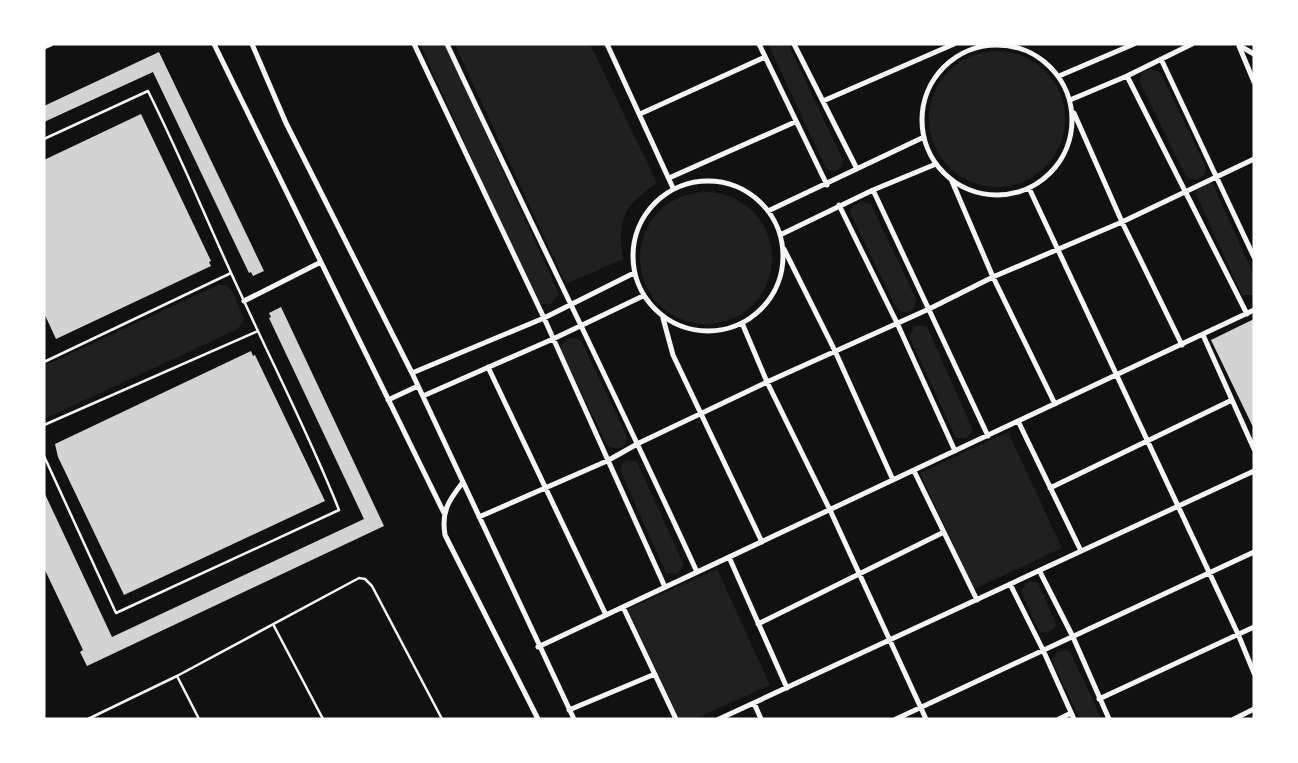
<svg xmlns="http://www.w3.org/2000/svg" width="1298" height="763" font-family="Roboto,sans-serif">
<rect width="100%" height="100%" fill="#111"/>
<!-- green -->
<path fill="#202020" d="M420 44H445L559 294 551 304H538Z
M458 44H590L657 183C624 205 617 220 623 259L566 284 455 45Z
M768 44H788L843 160C842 170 834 174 826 168Z
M929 119a68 68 0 1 1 136 0a68 68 0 1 1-136 0Z
M1149 69 1160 72 1206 167C1206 179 1195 183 1186 176L1139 81 1142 73Z
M1210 182 1213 184 1254 276 1253 295H1242L1195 192 1196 189Z
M640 258a66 66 0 1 1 132 0a66 66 0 1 1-132 0Z
M860 202 871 204 916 299C916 312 906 316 897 309L850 213 853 206Z
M218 285H226L232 291 244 319 238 329 44 419V366Z
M920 325 927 327 973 430 966 439 956 438 909 336 914 327Z
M574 338 581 341 627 436C627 448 616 452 607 445L560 349 566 339Z
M1008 432 1062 548 974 589 920 473Z
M627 460 637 462 684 565 677 574 666 573 620 470 622 464Z
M717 569 770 685 695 719H679L628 609Z
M1032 581 1038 583 1056 623C1054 631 1047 634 1039 631L1021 592 1026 583Z
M1064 650 1070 652 1102 719H1080L1052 661 1057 652Z"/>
<!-- building -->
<path fill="#d3d3d3" d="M159 52 264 271 253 276 251 272 249 273 153 72 44 122V106Z
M141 114 211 261 209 262 211 266 56 339 44 313V160Z
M281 307 384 526 87 666 80 652 83 650 44 568V492L112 637 364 519 269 318 271 317 269 313Z
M1254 319V429L1211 340Z
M251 351 253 356 255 355 325 501 124 595 58 457 55 444Z"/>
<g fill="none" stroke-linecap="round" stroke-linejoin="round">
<!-- service -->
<path stroke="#f5f5f5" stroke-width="2.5" d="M44 139 148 91C183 161 211 231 244 301 276 371 311 439 339 510L116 613 44 456
M44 362 231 273
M44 425 258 331
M274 626 323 719
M177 676 199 719
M88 719 177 676 359 578 365 579 372 586 442 719"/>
<!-- minor -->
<path stroke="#f5f5f5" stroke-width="5" d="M214 44 444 513
M252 44 286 123 412 373 574 719
M414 44 544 318 665 587
M447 44C529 220 616 395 697 572
M607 44 673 188
M759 44 827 185
M794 44 857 169
M922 120a75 75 0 1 1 150 0a75 75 0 1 1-150 0Z
M1239 46 1254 82
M1240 46 1254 54
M44 47 51 44
M1161 59 1254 257
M1059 76 1134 44
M1127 76 1247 314
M1070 100 1127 76 1192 44
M823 101 954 44
M1074 113 1122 222 1182 345
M640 114 765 57
M669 178 795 122
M951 179 993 277 1055 404
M633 256a75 75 0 1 1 150 0a75 75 0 1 1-150 0Z
M1029 188 1238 634 1254 673
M873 190 988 436
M839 205 897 323 955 451
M768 211 924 137
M780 235 873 190 936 164
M784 249 835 351 893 480
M244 301 321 262
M663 318 673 355 762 542
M742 323 767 382 830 510 926 719
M1203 335 1254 449
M488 367 606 615
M412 373 544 318 634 273
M423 396 553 339 643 296
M388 400 418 386
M1018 421 1081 551
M914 471 977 600
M463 482C449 500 441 511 445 535L538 719
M1050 488 1232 400
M479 517 607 461 639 443 767 382 929 309 993 277 1122 222 1254 159
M729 557 787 688
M1040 572 1073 637 1109 719
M1010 584 1043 650 1074 719
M623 607 676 719
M758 624 942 533
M538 647 1254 310
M1099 699 1254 627
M754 703 761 719
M569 710 655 674
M719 719 1254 471
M896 719 1254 552
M1059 719 1071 713
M1234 719 1254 709"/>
</g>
<!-- border -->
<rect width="1298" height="763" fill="none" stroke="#ffffff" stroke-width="91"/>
</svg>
